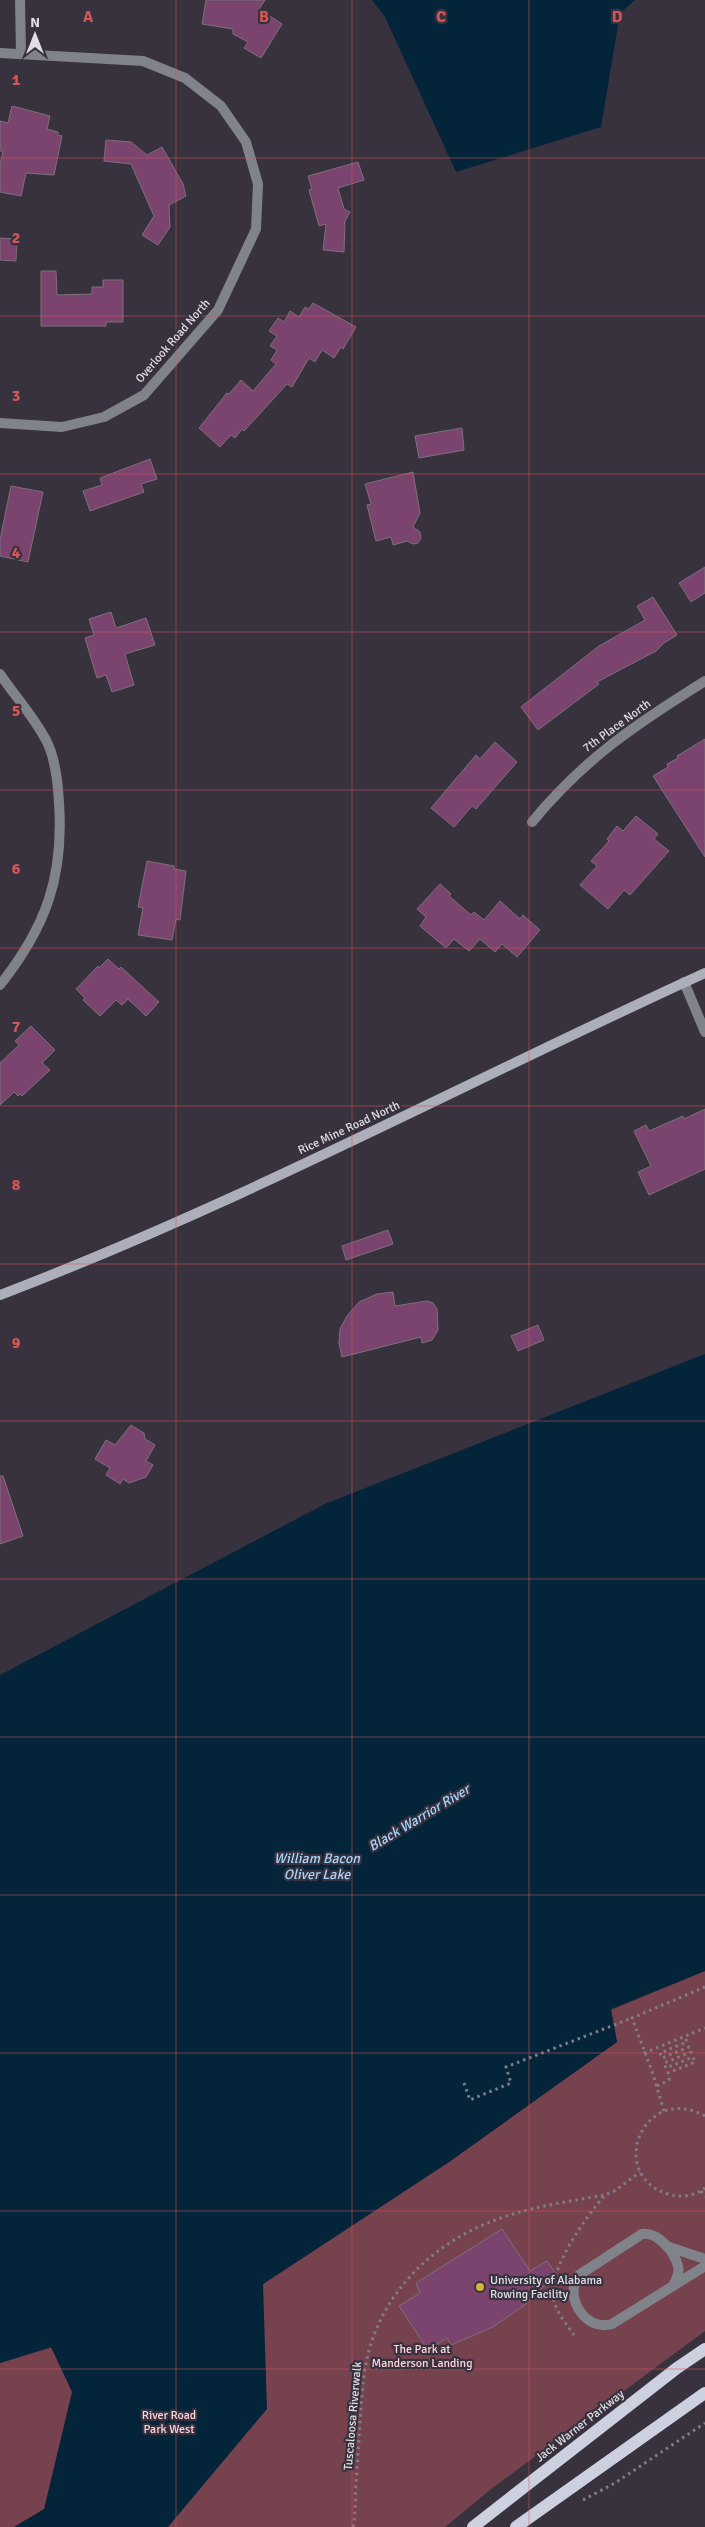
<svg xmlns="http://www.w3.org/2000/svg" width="705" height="2527" font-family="Signika,sans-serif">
<rect width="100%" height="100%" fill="#38323f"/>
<!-- green -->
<path fill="#76424e" d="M705 1971V2331L495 2486 445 2527H0V2363L263 2284 449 2162 617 2042 611 2010Z"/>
<!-- water -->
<path fill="#04243a" d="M372 0H635L620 13 601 127 456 172 385 17Z
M705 1354V1971L611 2009 617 2042 449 2162 263 2284 267 2409 168 2527H14L44 2509 72 2392 51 2347 0 2363V1675L325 1504Z"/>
<!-- building -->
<path fill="#7a446e" stroke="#7e707a" d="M206 0H265L259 9 282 24 261 58 244 48 248 42 233 34V29L202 24Z
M12 106 50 116 47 129 58 132V135L62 136 54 175 26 173 21 196 0 192V164L3 151H0V121L8 123Z
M106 140 131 142 147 155 162 147 183 184 186 196 169 205 170 227 158 245 142 235 154 216 131 164 104 161Z
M358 162 364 180 338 188 344 209 350 212 345 221 344 252 323 250 326 224 319 226 309 190 312 189 308 176Z
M0 238 17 239 16 261 0 260Z
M41 271H56L57 295 92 294V287H103V280H123V322H106V326H41Z
M313 303 356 327 343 349 341 347 334 358 322 350 315 362 309 358 292 387 287 384 244 431 242 429 235 438 231 435 220 447 199 428 227 393 229 394 241 380 253 391 276 364 271 360 277 350 270 346 277 336 269 331 278 318 284 322 290 311 299 317 305 307 309 309Z
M462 428 464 450 419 458 415 436Z
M150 459 157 479 141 484 144 492 90 511 83 491 102 485 100 478Z
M413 472 420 513 413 527 420 532 421 538 418 543 413 544 407 541 393 545 391 537 376 541 367 505 371 504 365 484Z
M11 486 43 492 28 562 0 556V540Z
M705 567V593L691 602 679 583Z
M653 597 677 635 664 643 656 651 597 682 599 684 538 730 521 707 599 646 645 620 637 606Z
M111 612 116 628 146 618 155 645 125 654 134 685 112 692 106 675 97 678 85 638 94 635 89 619Z
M705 739V857L653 776 668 767 667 764 678 758 677 756Z
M495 742 517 762 476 809 472 806 454 827 431 808 476 755 480 759Z
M636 816 658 834 654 839 669 851 630 895 624 890 608 909 580 885 597 866 591 861 609 841 607 839 617 826 623 831Z
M147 861 174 866V869L186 871 180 920 176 919 172 940 138 935 143 908 138 907Z
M440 884 451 894 449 896 471 915 474 912 484 920 500 901 520 919 523 915 540 930 517 957 502 944 495 952 480 939 469 951 454 939 446 948 420 926 426 917 417 909Z
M108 959 119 969 121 967 159 1002 146 1016 128 999 122 1005 116 1000 100 1016 83 1000 85 998 76 989 98 966 99 968Z
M31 1026 55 1050 42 1063 50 1070 22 1096 20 1094 18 1096 14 1092 0 1105V1063L19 1045 15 1041Z
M705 1109V1169L649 1195 638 1172 651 1166 634 1131 646 1125 649 1131 683 1116 684 1119Z
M388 1230 393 1244 346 1260 342 1246Z
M393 1292 395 1306 427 1301 433 1303 437 1309 438 1330 432 1340 422 1343 421 1337 342 1357 339 1343 340 1329 347 1316 359 1302 377 1294Z
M538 1325 544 1340 518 1351 511 1336Z
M131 1425 144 1433 145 1439 155 1445 146 1461 153 1465 146 1477 129 1483 123 1479 120 1484 106 1475 110 1468 95 1459 106 1440 115 1445Z
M0 1476H3L23 1536 0 1544Z
M502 2229 530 2271 547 2261 556 2274 526 2304 493 2327 451 2345 447 2338 428 2350 399 2306 420 2293 416 2283Z"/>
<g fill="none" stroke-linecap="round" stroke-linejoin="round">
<!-- path -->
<path stroke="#817d87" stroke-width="3" stroke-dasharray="2.5 4" stroke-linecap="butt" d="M644 2053 705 2028
M464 2083 470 2100 511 2083 506 2067 632 2018
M657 2086 669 2080 668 2073 695 2062 693 2057 666 2068 664 2063 691 2052 689 2047 662 2058 660 2053 687 2042 685 2036
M664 2111 653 2074 632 2018 705 1987
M705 2116C643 2082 606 2175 668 2194 680 2198 695 2196 705 2188
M701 2191 705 2197
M574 2335C567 2325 557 2313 554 2301 546 2271 586 2217 605 2195
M583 2500 615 2483 705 2423
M353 2527C356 2512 355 2497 356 2482 359 2446 360 2410 364 2375 374 2299 430 2242 501 2218 535 2206 571 2201 605 2195L616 2190 640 2172"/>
<!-- service -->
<path stroke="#81838a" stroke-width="10" d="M684 982 705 1032
M666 2246 705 2259
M673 2286C676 2280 680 2273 678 2266 674 2251 658 2232 642 2234L579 2275C563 2296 585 2332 612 2324L705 2266"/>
<!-- minor -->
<path stroke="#81838a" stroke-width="10" d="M20 0 21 53
M0 53 143 61 185 78 221 106 246 142 258 184 256 229 218 310 144 395 104 417 62 427 0 423
M0 674C15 696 34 717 46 740 55 757 58 783 59 803 64 877 46 927 0 985
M532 822C585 758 636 724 705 681"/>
<!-- secondary -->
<path stroke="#acafba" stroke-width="10" d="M0 1295C242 1203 470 1080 705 973"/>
<!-- primary -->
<path stroke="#cdd1df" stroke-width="12" d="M473 2527 677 2368 705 2349
M516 2527 705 2393"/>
</g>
<!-- grid -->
<path fill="none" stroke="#d85557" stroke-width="1" stroke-opacity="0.55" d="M176 0V2527M352 0V2527M529 0V2527M0 158H705M0 316H705M0 474H705M0 632H705M0 790H705M0 948H705M0 1106H705M0 1264H705M0 1421H705M0 1579H705M0 1737H705M0 1895H705M0 2053H705M0 2211H705M0 2369H705"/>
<!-- markers -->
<circle fill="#d1b736" stroke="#38323f" stroke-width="2" cx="480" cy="2287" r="5"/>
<g text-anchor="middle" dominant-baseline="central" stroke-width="4.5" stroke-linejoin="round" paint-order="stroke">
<!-- street labels -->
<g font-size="12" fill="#e0dde5" stroke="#38323f">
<text transform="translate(173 341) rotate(-49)">Overlook Road North</text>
<text transform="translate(617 726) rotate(-36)">7th Place North</text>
<text transform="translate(349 1128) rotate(-25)">Rice Mine Road North</text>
<text transform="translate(353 2416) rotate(-85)">Tuscaloosa Riverwalk</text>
<text transform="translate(580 2426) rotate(-38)">Jack Warner Parkway</text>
</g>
<!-- poi labels -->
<g font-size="12" fill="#e0dde5" stroke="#38323f" text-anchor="start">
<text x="490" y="2280">University of Alabama<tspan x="490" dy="14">Rowing Facility</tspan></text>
</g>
<!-- park labels -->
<g font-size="12" fill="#ffd4db" stroke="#38323f">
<text x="422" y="2349">The Park at<tspan x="422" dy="14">Manderson Landing</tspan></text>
<text x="169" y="2415">River Road<tspan x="169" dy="14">Park West</tspan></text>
</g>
<!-- water labels -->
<g font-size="14" font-style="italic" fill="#a5d5fc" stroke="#38323f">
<text transform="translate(419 1818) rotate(-31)">Black Warrior River</text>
<text x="317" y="1858">William Bacon<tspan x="317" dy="16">Oliver Lake</tspan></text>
</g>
</g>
<g font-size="16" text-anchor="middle" font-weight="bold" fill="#d85557" stroke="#38323f" stroke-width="4.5" stroke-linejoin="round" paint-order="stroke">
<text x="88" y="22">A</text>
<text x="264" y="22">B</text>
<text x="441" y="22">C</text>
<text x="617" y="22">D</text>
<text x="16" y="85">1</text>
<text x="16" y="243">2</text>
<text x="16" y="401">3</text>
<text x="16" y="558">4</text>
<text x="16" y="716">5</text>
<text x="16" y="874">6</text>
<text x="16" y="1032">7</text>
<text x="16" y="1190">8</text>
<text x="16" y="1348">9</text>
</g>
<!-- north arrow -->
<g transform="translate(35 35)" stroke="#38323f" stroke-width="4" paint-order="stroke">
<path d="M0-4L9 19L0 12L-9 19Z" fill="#e0dde5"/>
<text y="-8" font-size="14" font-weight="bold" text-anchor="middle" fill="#e0dde5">N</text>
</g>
</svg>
